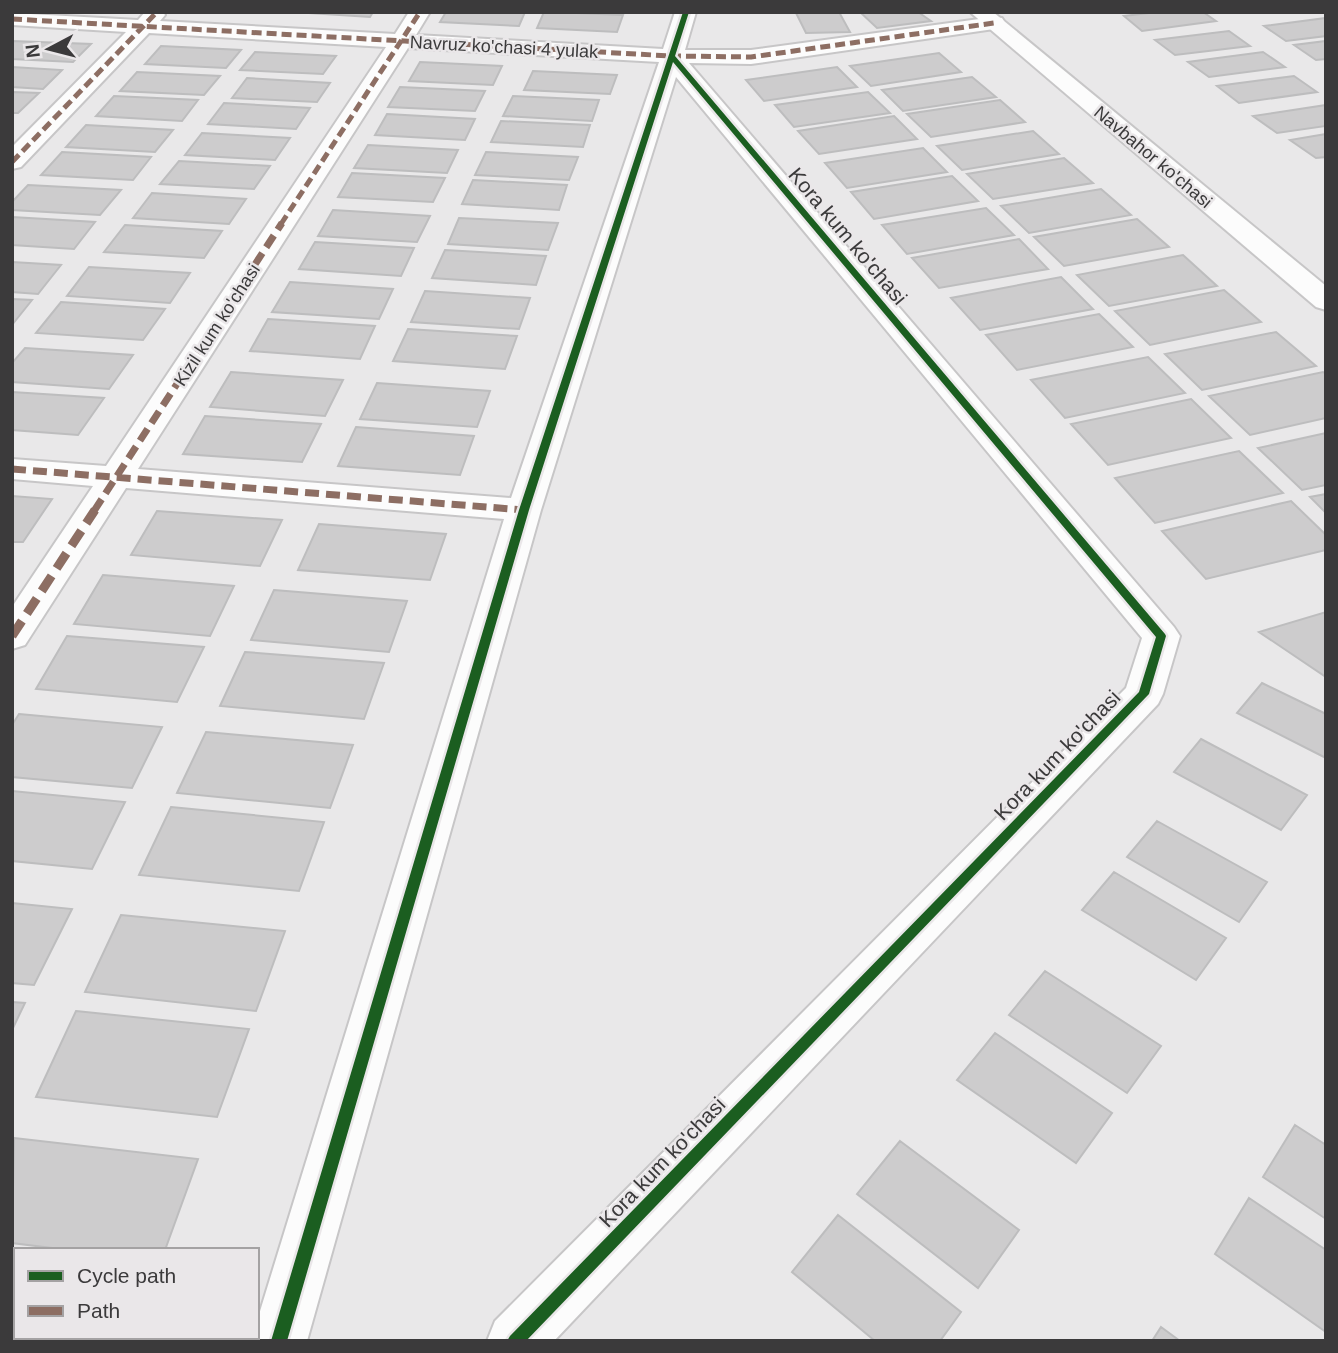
<svg xmlns="http://www.w3.org/2000/svg" width="1338" height="1353" font-family="Arial,sans-serif">
<rect width="100%" height="100%" fill="#e9e8e9"/>
<!-- building -->
<path fill="#cdcccd" stroke="#bdbdbe" stroke-width="2" d="M293 12H373L370 17Z
M446 12H525L519 26 440 22Z
M544 12H553L623 15 617 32 537 28Z
M839 12 850 32 806 33 796 13Z
M860 12H918L931 21 877 28Z
M1157 12H1203L1216 21 1142 31 1124 16Z
M1326 18V36L1286 41 1264 26Z
M1229 31 1250 46 1175 55 1155 40Z
M12 41 91 44 73 62 12 59Z
M1326 41V59L1316 60 1294 45Z
M161 46 241 50 226 68 145 64Z
M255 52 336 56 323 74 240 70Z
M1263 52 1285 67 1209 77 1188 62Z
M939 53 961 72 871 86 850 66Z
M420 62 502 66 493 85 409 81Z
M12 67 62 70 43 89 12 87Z
M837 67 857 87 764 101 746 80Z
M533 71 617 75 610 94 524 90Z
M137 72 220 76 204 95 120 91Z
M1294 76 1317 92 1239 103 1217 86Z
M972 77 996 97 903 111 882 90Z
M247 78 330 83 317 102 232 98Z
M400 87 485 91 475 111 388 107Z
M12 92 39 93 18 113H12Z
M868 92 890 113 794 127 775 105Z
M114 96 198 100 182 121 96 116Z
M513 96 599 100 592 121 503 116Z
M1000 100 1025 122 931 137 907 114Z
M224 103 310 108 296 129 208 124Z
M1326 105V126L1277 133 1253 116Z
M387 114 475 119 465 140 375 135Z
M894 116 917 139 819 154 798 131Z
M501 121 590 125 583 147 491 142Z
M86 125 173 130 155 152 66 147Z
M1033 131 1059 154 962 170 937 146Z
M202 133 290 138 275 160 185 155Z
M1326 134V157L1316 158 1290 140Z
M368 145 458 150 447 173 354 168Z
M923 148 947 172 847 188 825 163Z
M62 152 151 157 133 180 41 175Z
M486 152 578 157 569 180 475 175Z
M1064 158 1093 183 993 199 967 174Z
M179 161 270 166 254 189 160 184Z
M352 173 445 178 433 202 338 197Z
M952 176 978 201 874 219 851 192Z
M473 180 567 185 559 210 462 204Z
M28 185 121 190 100 215 12 210V202Z
M1101 189 1131 215 1029 233 1001 206Z
M152 193 246 199 229 224 133 218Z
M986 208 1014 235 907 254 882 225Z
M333 210 430 216 417 242 318 236Z
M12 217 95 222 74 249 12 245Z
M459 218 558 223 548 250 448 244Z
M1137 219 1169 247 1064 266 1034 237Z
M125 225 222 231 204 258 104 252Z
M1019 239 1048 269 939 288 912 258Z
M315 242 414 248 401 276 299 269Z
M445 250 546 256 536 285 432 278Z
M1183 255 1217 286 1109 306 1077 275Z
M12 262 61 265 38 294 12 292Z
M89 267 190 273 170 303 67 296Z
M1061 277 1093 309 980 330 951 298Z
M290 282 393 289 379 319 272 312Z
M1224 290 1261 322 1150 345 1115 311Z
M425 291 530 298 519 329 411 322Z
M12 299 32 300 12 325Z
M61 302 165 309 143 340 36 333Z
M1099 314 1133 347 1017 370 986 335Z
M268 319 375 326 360 359 250 351Z
M408 329 517 336 505 369 393 361Z
M1276 332 1316 366 1202 390 1165 354Z
M25 348 133 355 109 389 12 382V363Z
M1148 357 1185 393 1065 418 1031 380Z
M231 372 343 380 325 416 210 407Z
M1323 372 1326 374V418L1250 435 1209 396Z
M377 383 490 391 477 427 360 419Z
M12 392 104 398 78 435 12 430Z
M1191 399 1231 438 1108 465 1071 424Z
M205 416 321 424 302 462 183 454Z
M356 427 474 436 460 475 338 466Z
M1326 433V485L1302 490 1258 448Z
M1239 451 1283 493 1155 523 1115 478Z
M1326 494V513L1310 497Z
M12 496 52 499 23 542H12Z
M1291 501 1326 535V550L1206 579 1162 531Z
M157 511 282 520 260 566 131 555Z
M319 524 446 534 430 580 298 570Z
M103 575 234 586 210 636 74 624Z
M274 590 407 601 389 652 251 640Z
M1326 612V677L1259 632Z
M67 636 204 647 177 702 36 689Z
M245 652 384 663 364 719 220 706Z
M1262 683 1326 714V758L1237 713Z
M19 714 162 727 132 788 12 777V725Z
M206 732 353 745 330 808 177 793Z
M1201 739 1307 795 1281 830 1174 772Z
M12 791 125 802 92 869 12 861Z
M171 807 324 822 299 891 139 875Z
M1157 821 1267 882 1239 922 1127 857Z
M1114 872 1226 938 1196 980 1082 910Z
M12 903 72 909 34 985 12 983Z
M121 915 285 931 256 1011 85 992Z
M1045 971 1161 1046 1127 1093 1009 1015Z
M12 1002 25 1003 12 1030Z
M76 1011 249 1029 217 1117 36 1097Z
M995 1033 1112 1113 1076 1163 957 1080Z
M1295 1125 1326 1145V1219L1263 1177Z
M14 1138 198 1159 165 1250H68L12 1243Z
M900 1141 1019 1230 978 1288 857 1194Z
M1249 1198 1326 1250V1332L1215 1254Z
M838 1215 961 1312 940 1341H875L792 1272Z
M12 1267 16 1268V1337H134L132 1341H12Z
M1161 1327 1180 1341H1152Z"/>
<g fill="none" stroke-linecap="round" stroke-linejoin="round">
<defs>
<path id="street" d="M145 12H163L165 15 160 21 395 34 409 12H430L416 35 663 49 675 12H696L685 50H751L994 17 1002 18 1005 23 1002 28 994 29 751 64 689 63 1174 627 1180 636 1163 694 1158 704 554 1341H487L495 1321 1126 688 1142 638 676 77 541 510 307 1341H251L252 1337H257V1321L504 519 126 488 25 645 12 649V607L93 486 12 479V459L106 466 386 47 149 33 21 167 12 169V147L126 32 12 25V13L138 20ZM408 48 659 62 511 498 138 469Z"/>
<path id="secondary" d="M970 12H993L1326 286V310L1316 307Z"/>
</defs>
<!-- street casing -->
<use href="#street" stroke="#c7c6c7" stroke-width="4"/>
<!-- secondary casing -->
<use href="#secondary" stroke="#c7c6c7" stroke-width="4"/>
<!-- street -->
<use href="#street" fill="#fcfcfc" fill-rule="evenodd"/>
<!-- secondary -->
<use href="#secondary" fill="#fcfcfc" fill-rule="evenodd"/>
<!-- quiet-far2 -->
<path stroke="#8d6e63" stroke-width="5" stroke-dasharray="10 5" stroke-linecap="butt" d="M12 19 671 56 751 57 994 23
M12 162 157 12
M281 224 420 12"/>
<!-- quiet-far1 -->
<path stroke="#8d6e63" stroke-width="7" stroke-dasharray="14 7" stroke-linecap="butt" d="M12 469 524 510
M94 511 282 223"/>
<!-- quiet -->
<path stroke="#8d6e63" stroke-width="9" stroke-dasharray="18 9" stroke-linecap="butt" d="M519 510H524
M12 636 95 510"/>
<defs>
<path id="cycleway" d="M683 12H689L675 56 1165 634 1166 636 1149 694 526 1341H507L510 1336 1139 692 1156 637 673 62 529 510 287 1341H271L519 510Z"/>
</defs>
<!-- cycleway casing -->
<use href="#cycleway" stroke="#eae7e9" stroke-width="5"/>
<!-- cycleway -->
<use href="#cycleway" fill="#1b5e20" fill-rule="evenodd"/>
</g>
<g text-anchor="middle" dominant-baseline="central" stroke-width="5" stroke-linejoin="round" paint-order="stroke">
<!-- far-street labels -->
<g font-size="18" fill="#3b3a3b" stroke="#eae7e9">
<text transform="translate(504 47) rotate(3)">Navruz ko'chasi 4 yulak</text>
<text transform="translate(1153 157) rotate(40)">Navbahor ko'chasi</text>
<text transform="translate(217 325) rotate(-57)">Kizil kum ko'chasi</text>
</g>
<!-- street labels -->
<g font-size="21" fill="#3b3a3b" stroke="#eae7e9">
<text transform="translate(848 236) rotate(50)">Kora kum ko'chasi</text>
<text transform="translate(1057 755) rotate(-46)">Kora kum ko'chasi</text>
<text transform="translate(662 1162) rotate(-46)">Kora kum ko'chasi</text>
</g>
</g>
<!-- border -->
<rect width="1338" height="1353" fill="none" stroke="#3b3a3b" stroke-width="28"/>
<!-- legend -->
<rect x="14" y="1248" width="245" height="91" fill="#eae7e9" stroke="#a4a2a3" stroke-width="2"/>
<rect x="28" y="1271" width="35" height="10" fill="#1b5e20" stroke="#a4a2a3" stroke-width="2"/>
<text x="77" y="1283" font-size="21" fill="#3b3a3b">Cycle path</text>
<rect x="28" y="1306" width="35" height="10" fill="#8d6e63" stroke="#a4a2a3" stroke-width="2"/>
<text x="77" y="1318" font-size="21" fill="#3b3a3b">Path</text>
<!-- north arrow -->
<g transform="translate(49 49) rotate(263)" stroke="#eae7e9" stroke-width="5" paint-order="stroke">
<path d="M0-5L12 26L0 18L-12 26Z" fill="#3b3a3b"/>
<text y="-10" font-size="19" font-weight="bold" text-anchor="middle" fill="#3b3a3b">N</text>
</g>
</svg>
